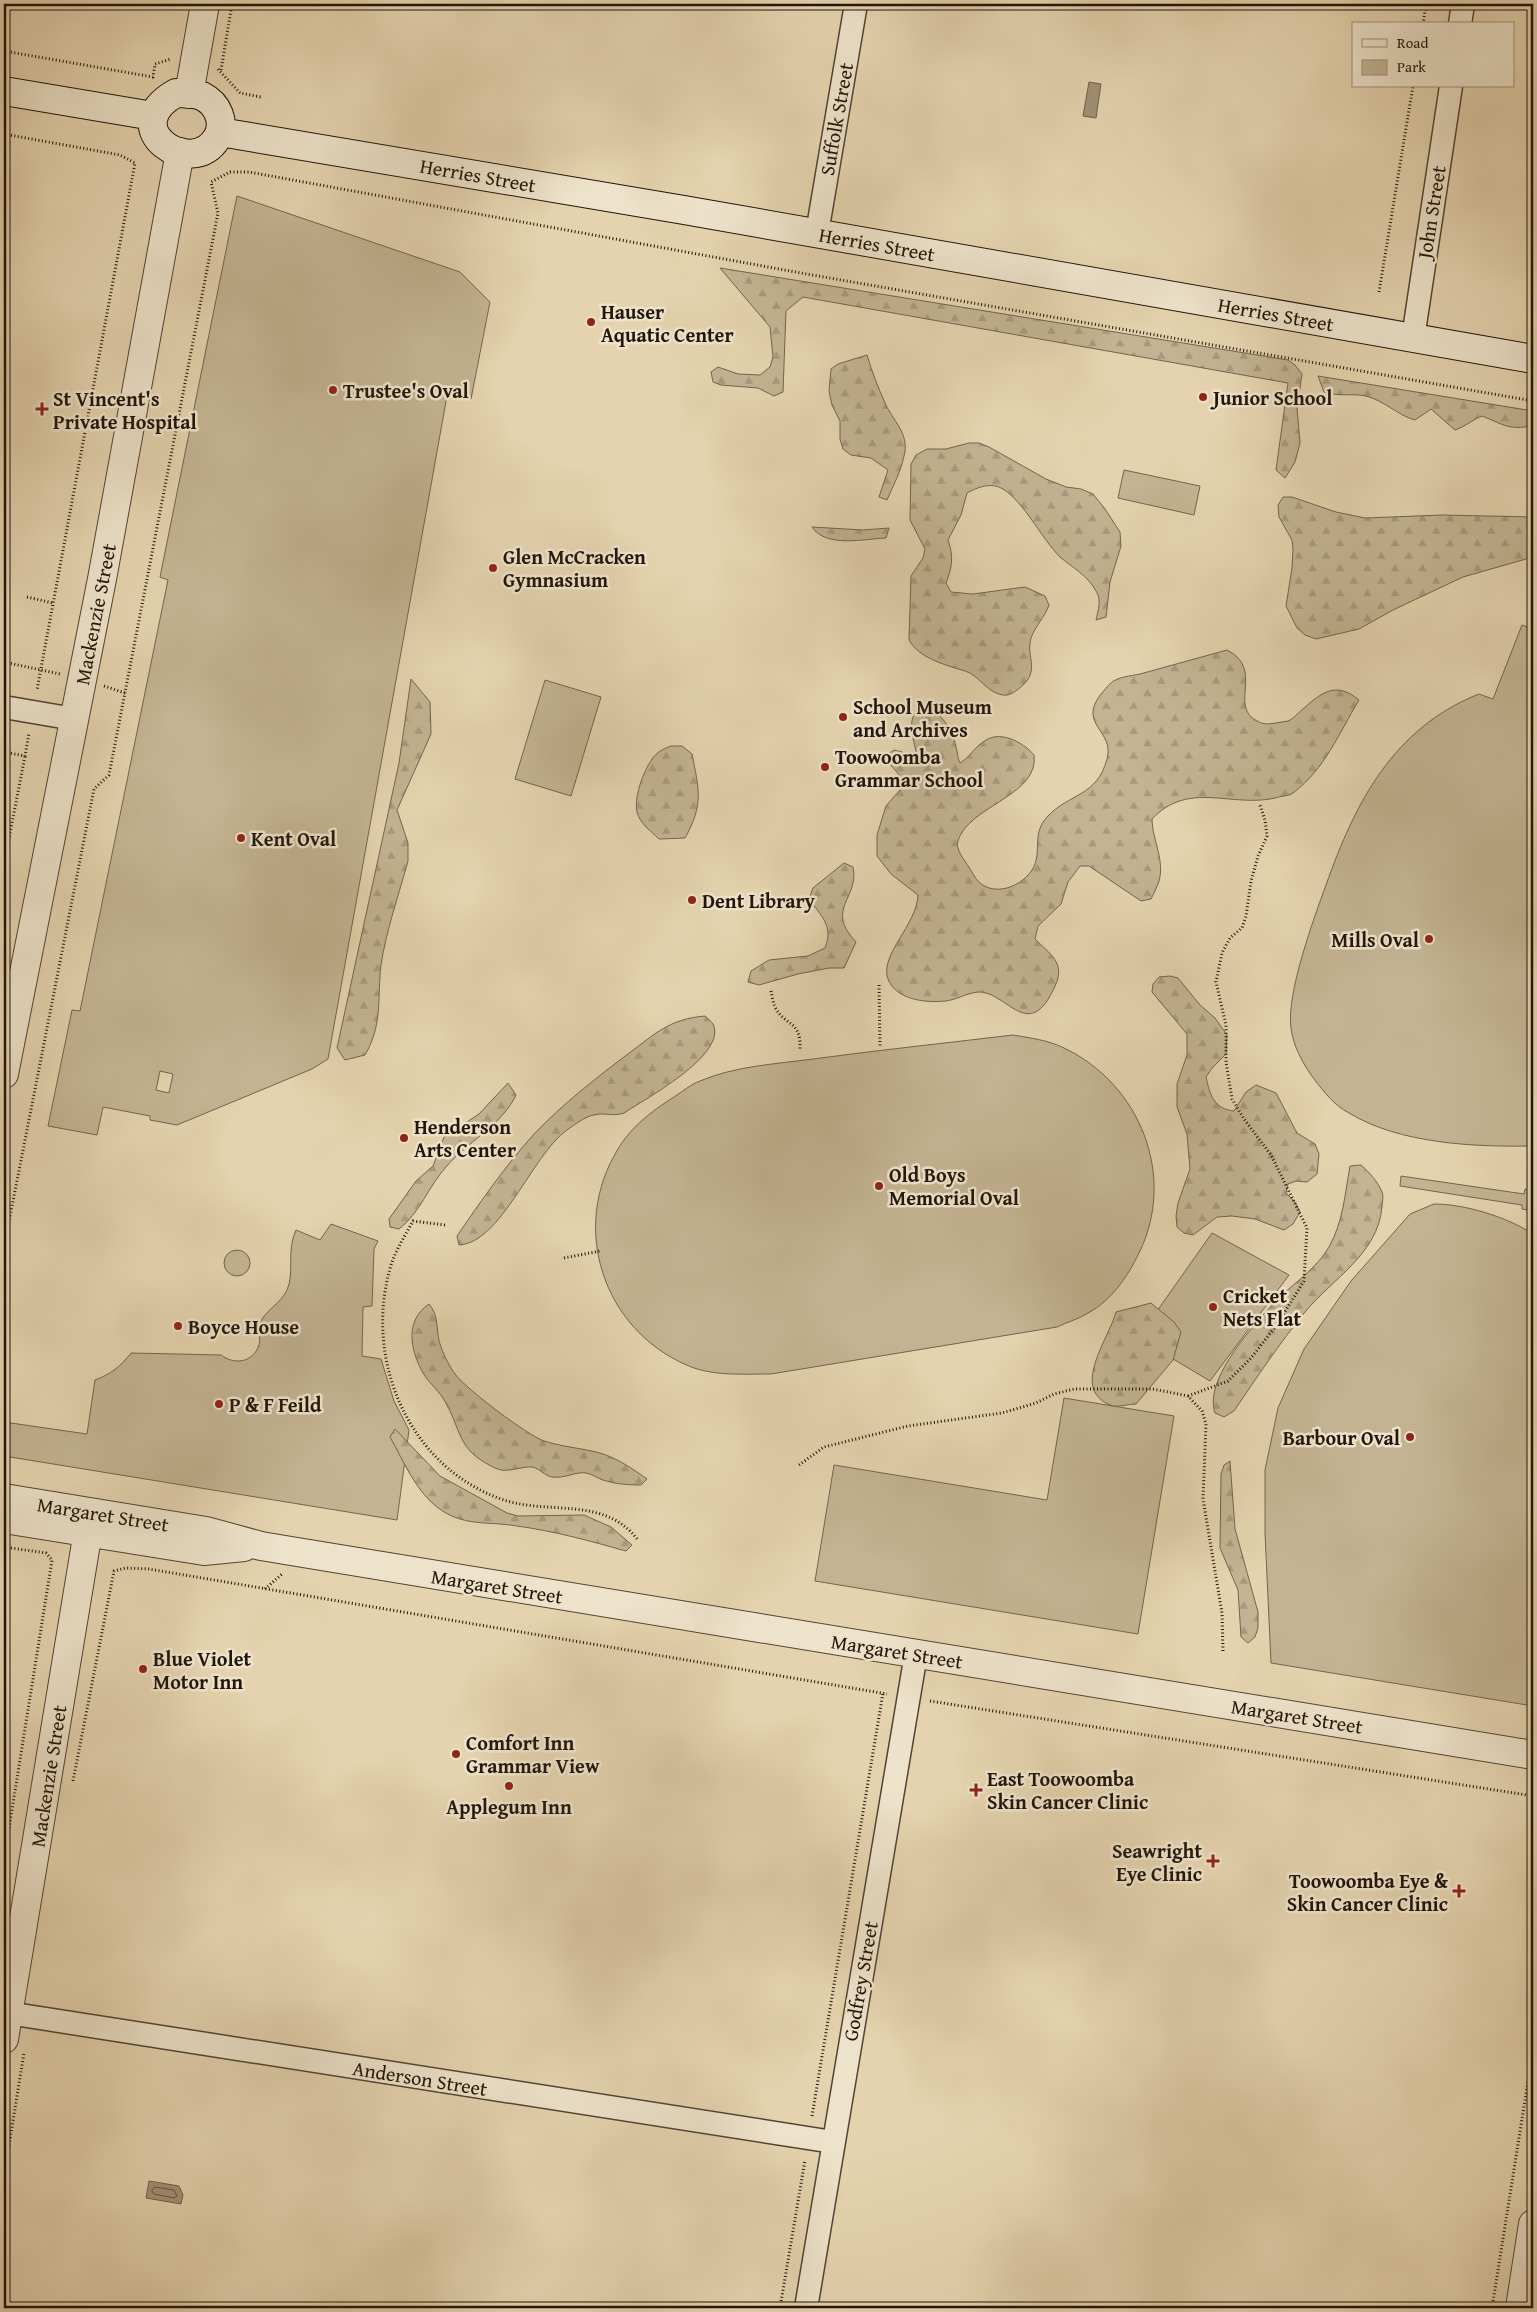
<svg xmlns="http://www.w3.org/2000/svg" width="1537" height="2312" font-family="'Gentium Book Plus',serif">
<defs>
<pattern id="forest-firs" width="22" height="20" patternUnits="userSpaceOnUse" patternTransform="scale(1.25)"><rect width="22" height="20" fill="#c3b392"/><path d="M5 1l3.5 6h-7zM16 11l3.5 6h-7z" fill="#a7997d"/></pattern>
</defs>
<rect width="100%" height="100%" fill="#e4d3ae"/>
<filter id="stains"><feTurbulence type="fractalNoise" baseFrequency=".004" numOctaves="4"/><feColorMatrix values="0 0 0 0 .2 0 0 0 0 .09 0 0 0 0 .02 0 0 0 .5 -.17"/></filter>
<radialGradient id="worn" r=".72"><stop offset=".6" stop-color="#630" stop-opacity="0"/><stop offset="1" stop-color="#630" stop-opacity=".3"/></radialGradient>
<!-- green -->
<path fill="#c3b392" stroke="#72644e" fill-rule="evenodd" d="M237 196 460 272 490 302 471 399 447 396 328 1059 312 1069 177 1125 150 1120V1116L103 1107 97 1135 48 1126 72 1010 80 1011 168 580 160 577ZM160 1071 173 1074 169 1093 156 1090Z
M1124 470 1200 486 1194 515 1118 498Z
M1522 625 1533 629V1146C1475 1147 1400 1144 1349 1113 1334 1105 1324 1092 1314 1079 1303 1064 1293 1046 1291 1028 1286 994 1314 918 1326 885 1355 803 1393 728 1479 694L1493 699Z
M545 680 601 697 571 796 515 779Z
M1013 1035C1030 1038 1048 1040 1064 1048 1140 1084 1177 1176 1139 1253 1128 1276 1111 1301 1088 1313 1079 1319 1067 1322 1057 1327L771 1374C746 1374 717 1376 694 1368 608 1336 570 1236 614 1156 627 1130 650 1112 674 1097 682 1092 691 1084 700 1081 735 1066 776 1064 813 1059 880 1050 946 1043 1013 1035Z
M1401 1176 1524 1194 1525 1189 1533 1191V1211L1522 1209V1205L1400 1186Z
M1434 1204C1465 1204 1507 1217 1533 1234V1706L1271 1663 1265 1533V1470L1278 1408 1304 1349 1351 1281 1410 1214Z
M331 1224 378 1241 374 1249 372 1306 363 1307 362 1356 381 1359 394 1401 409 1430 397 1520 4 1456V1422L87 1434 95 1380C111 1374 120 1367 131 1353L221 1355C234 1365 253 1363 259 1345 261 1339 258 1333 259 1326 263 1311 281 1304 287 1290 295 1272 286 1251 296 1230L320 1240Z
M1212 1233 1289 1275 1210 1381 1138 1338Z
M224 1263a13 13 0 1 1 26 0a13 13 0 1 1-26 0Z
M1064 1398 1174 1416 1138 1634 815 1581 834 1465 1047 1500Z"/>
<!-- forest -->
<path fill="url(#forest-firs)" stroke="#72644e" d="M720 268 1288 360 1295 365 1302 374 1297 408 1300 443 1295 462 1285 478 1276 470 1288 383 803 297 786 311 783 392 774 396 758 388 721 385 713 382 711 372 718 367 738 374 760 375 770 367 773 357 770 327Z
M867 355C872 372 878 387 885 403 893 421 910 434 904 456 901 471 893 486 887 500L879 497 888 470 871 458 851 455 843 449 840 439V421L832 405 829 391 831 369 838 364Z
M1318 376 1533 411V426C1507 430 1505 425 1482 416 1472 420 1466 426 1455 430L1431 409 1415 420C1397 415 1385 401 1366 396 1352 393 1338 397 1324 392Z
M969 443H979L989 447 1046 479 1066 487 1081 489 1093 494 1105 509 1120 532 1121 546 1110 582 1106 617 1096 620C1098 610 1102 600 1096 591 1089 577 1072 567 1060 557 1042 539 1024 502 1003 489 991 482 978 487 967 493L961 515 948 540C954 557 952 567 946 583L951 592 973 594 1025 587 1045 596 1049 605C1045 617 1035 626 1031 638 1025 659 1043 671 1017 690 1013 693 1008 696 1003 695 987 693 979 675 965 671 945 665 919 658 909 640L911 576 923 558 925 549 910 520 911 464 916 455 927 449H946Z
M1283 497H1292L1336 512 1365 518 1443 515 1533 517V557L1463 577 1393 610 1359 629 1316 639 1305 635 1297 628 1286 606 1292 568 1293 549 1292 540 1279 517 1278 505Z
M812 527 863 530 889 528 886 538C864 539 826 548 812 527Z
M1227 650C1265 669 1228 706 1257 721 1264 725 1269 724 1276 723 1280 722 1284 722 1288 721 1293 719 1298 713 1303 709 1322 692 1336 681 1359 700 1339 733 1325 769 1293 793 1289 796 1281 796 1275 798 1231 808 1189 780 1152 819 1152 839 1165 860 1159 881 1157 887 1154 893 1151 899L1141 901 1089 866H1080L1068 882 1061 904 1038 926 1035 939C1050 954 1066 963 1055 986 1029 1045 1007 991 978 992 967 993 956 1000 945 1001 926 1003 896 1000 888 979 879 955 917 925 918 895L891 874 877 856V835L886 806 906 783 884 757 894 750 902 752 910 758 916 751C912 734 906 718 922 705 939 709 953 730 956 747 958 754 957 757 960 763 970 757 974 748 983 742 999 729 1023 742 1034 755 1039 793 978 804 961 834 959 838 956 844 958 848 960 856 969 866 973 874 986 899 1019 890 1032 870 1043 853 1031 834 1047 817 1069 793 1097 797 1107 759 1115 730 1077 725 1101 694 1104 691 1107 686 1111 683 1117 677 1131 676 1140 674 1169 666 1198 658 1227 650Z
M411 679 430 702 431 734 397 810 408 843V861C399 894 386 931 381 965 377 999 383 1024 365 1055L345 1060 337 1048 399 763Z
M671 746H682L692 754C699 790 704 804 685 838L659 839C651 831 640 824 637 812 634 797 643 772 652 759 657 752 663 749 671 746Z
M844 863 853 867C860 898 824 909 856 942L844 968H829L798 974 759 985 748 982 751 971 769 960 808 956 825 948C834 926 821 916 809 899L813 888Z
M1170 976 1178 978 1200 1005 1215 1018 1227 1035 1226 1054 1212 1068 1206 1077C1210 1095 1214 1109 1234 1111L1246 1092 1256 1085 1276 1093 1297 1133 1315 1144 1319 1154 1317 1174 1307 1182 1296 1181 1288 1184 1286 1193 1295 1202 1300 1212 1293 1224 1284 1230 1255 1219 1232 1216 1217 1217 1193 1235 1184 1233 1177 1227 1176 1216 1178 1203 1190 1169 1187 1134 1177 1107V1084L1187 1055V1034L1152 992 1153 984 1159 977Z
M705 1016C707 1018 712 1022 713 1024 728 1055 643 1100 624 1113 612 1117 605 1112 594 1115 586 1116 574 1125 567 1130 532 1155 501 1243 459 1245L457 1236C481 1201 506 1165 535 1133 563 1104 596 1078 628 1054 655 1034 669 1019 705 1016Z
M508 1083 516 1095C502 1125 467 1142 446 1167 428 1187 420 1213 399 1229L390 1227 389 1219 416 1181 433 1166 444 1137 479 1114Z
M1361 1165C1369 1172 1378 1182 1382 1192 1384 1196 1382 1202 1382 1207 1378 1254 1332 1279 1305 1312 1279 1344 1257 1377 1234 1411L1224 1417 1215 1413C1203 1379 1256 1322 1278 1299 1294 1283 1317 1268 1329 1247 1343 1222 1345 1194 1350 1166Z
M1151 1303 1174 1322 1181 1332 1173 1360 1136 1404C1129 1404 1119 1407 1113 1406 1068 1391 1109 1339 1116 1312Z
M429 1304C440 1316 435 1332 441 1347 444 1356 450 1367 455 1374 466 1389 527 1435 544 1441 563 1447 581 1448 600 1453 617 1458 633 1469 647 1479L641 1485C628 1485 615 1484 603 1480 597 1478 592 1474 586 1473 577 1471 564 1479 552 1477 545 1476 539 1468 532 1467 520 1466 507 1474 495 1468 455 1449 463 1431 443 1398 437 1389 427 1381 422 1371 410 1349 405 1320 429 1304Z
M395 1429 440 1476 507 1513 518 1516 584 1515 611 1527 632 1545 626 1551C590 1541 554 1531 517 1526 488 1521 462 1527 437 1507 415 1490 403 1460 390 1437Z
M1230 1461 1235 1529 1258 1612V1628L1255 1637 1248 1643 1241 1637 1238 1590 1220 1548 1221 1474 1224 1465Z"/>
<!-- water -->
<path fill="#a29276" stroke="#6f604a" d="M1089 82 1101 84 1096 118 1083 116Z
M149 2181 179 2186 183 2195 181 2204 146 2198Z"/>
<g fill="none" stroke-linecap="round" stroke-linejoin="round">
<!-- shore -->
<path stroke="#625440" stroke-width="1" d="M155 2187 174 2190 177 2196 174 2198 154 2194 152 2191Z"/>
<defs>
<path id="minor" d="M1460 24 1463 4
M817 233 856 4
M1413 338 1451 86
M4 707 74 719
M8 2013 833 2142
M806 2308 916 1654"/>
<path id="tertiary" d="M189 94 205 4
M4 1074 102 579 180 152
M4 1498 206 1531 261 1546 291 1551 1533 1755
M4 1519 204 1551 244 1547
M4 2039 91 1513
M1520 2308 1533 2224"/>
<path id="secondary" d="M4 91 153 116
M176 93C184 93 194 93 202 96 218 104 226 123 217 138 192 180 114 128 176 93Z
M220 132 684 210 1533 359"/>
</defs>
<!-- minor casing -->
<use href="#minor" stroke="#524432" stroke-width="25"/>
<!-- tertiary casing -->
<use href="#tertiary" stroke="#524432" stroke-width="30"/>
<!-- secondary casing -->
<use href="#secondary" stroke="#221509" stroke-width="30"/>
<!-- path -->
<path stroke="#221509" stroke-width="3" stroke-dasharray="1 2.5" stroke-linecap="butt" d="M1423 24 1426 4
M4 51 153 77 155 64 171 59
M218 69 240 93 261 97
M221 70 232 4
M4 134 120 155 135 163 37 690
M1379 292 1413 86
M27 597 53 603
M4 662 60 674
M104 686 125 693
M4 752 25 756 29 733
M4 864 25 756
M879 985 880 1048
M771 991C772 996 773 1002 775 1007 785 1027 801 1019 800 1049
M445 1225 413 1221C406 1234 397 1248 392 1262 362 1355 406 1465 501 1499 548 1516 604 1495 638 1540
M4 1247 94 789 109 775 218 213 211 182 230 172H249L801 273 1533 401
M564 1258 600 1251
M1188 1396 1228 1381 1251 1358 1276 1326 1304 1281 1307 1228 1271 1155 1244 1119 1232 1099 1226 1062V1025L1216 982 1222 953 1230 938 1242 928 1246 916 1251 881 1258 856 1267 836 1265 820 1260 805
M799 1465 824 1447 908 1426 1002 1413 1036 1403 1054 1394 1074 1389H1153L1188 1396 1202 1411 1206 1424 1203 1499 1222 1613 1223 1652
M4 1547 46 1553 52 1560 4 1860
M265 1589 282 1574
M930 1701 1533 1796
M73 1781 114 1571 126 1568 149 1569 887 1694
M812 2116 883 1693
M4 2176 24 2053
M780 2308 805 2160
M1492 2308 1533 2050"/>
<!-- minor -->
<use href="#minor" stroke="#ede2ca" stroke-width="22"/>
<!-- tertiary -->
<use href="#tertiary" stroke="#ede2ca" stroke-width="28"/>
<!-- secondary -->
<use href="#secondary" stroke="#ede2ca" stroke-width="28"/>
</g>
<!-- markers -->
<g fill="#8f2418" stroke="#ede2ca" stroke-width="2">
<circle cx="591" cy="322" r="5"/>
<circle cx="333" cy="390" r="5"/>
<circle cx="1203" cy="397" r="5"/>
<path d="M39.5 401.5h5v5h5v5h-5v5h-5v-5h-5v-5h5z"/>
<circle cx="493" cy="568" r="5"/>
<circle cx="843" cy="717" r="5"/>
<circle cx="825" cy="767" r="5"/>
<circle cx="241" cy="838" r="5"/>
<circle cx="692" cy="900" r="5"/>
<circle cx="1429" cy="939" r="5"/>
<circle cx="404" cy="1138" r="5"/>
<circle cx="879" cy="1186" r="5"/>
<circle cx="1213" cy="1307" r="5"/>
<circle cx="178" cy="1326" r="5"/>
<circle cx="219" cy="1404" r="5"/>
<circle cx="1410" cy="1437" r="5"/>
<circle cx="143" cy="1669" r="5"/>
<circle cx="456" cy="1754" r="5"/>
<circle cx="509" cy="1786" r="5"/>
<path d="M973.5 1782.5h5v5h5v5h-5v5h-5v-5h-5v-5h5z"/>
<path d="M1210.5 1853.5h5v5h5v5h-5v5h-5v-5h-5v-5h5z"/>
<path d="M1456.5 1883.5h5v5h5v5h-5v5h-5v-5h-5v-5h5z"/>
</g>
<g text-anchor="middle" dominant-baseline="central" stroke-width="5" stroke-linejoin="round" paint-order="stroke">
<!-- street labels -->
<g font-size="20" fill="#221509" stroke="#ede2ca">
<text transform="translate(836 119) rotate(-80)">Suffolk Street</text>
<text transform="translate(478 175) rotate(10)">Herries Street</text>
<text transform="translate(1431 212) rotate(-81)">John Street</text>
<text transform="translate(877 244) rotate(10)">Herries Street</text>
<text transform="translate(1276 314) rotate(10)">Herries Street</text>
<text transform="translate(95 614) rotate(-79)">Mackenzie Street</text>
<text transform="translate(103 1514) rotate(9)">Margaret Street</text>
<text transform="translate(497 1586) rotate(9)">Margaret Street</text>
<text transform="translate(897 1651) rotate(9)">Margaret Street</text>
<text transform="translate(1297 1716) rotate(9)">Margaret Street</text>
<text transform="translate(48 1776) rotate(-81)">Mackenzie Street</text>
<text transform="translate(860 1981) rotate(-80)">Godfrey Street</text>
<text transform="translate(420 2078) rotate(9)">Anderson Street</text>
</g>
<!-- poi labels -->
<g font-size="20" font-weight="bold" fill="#221509" stroke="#ede2ca" text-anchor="start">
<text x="601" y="311">Hauser<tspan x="601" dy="23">Aquatic Center</tspan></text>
<text x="343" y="390">Trustee's Oval</text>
<text x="1213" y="397">Junior School</text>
<text x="53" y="398">St Vincent's<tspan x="53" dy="23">Private Hospital</tspan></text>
<text x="503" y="556">Glen McCracken<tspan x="503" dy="23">Gymnasium</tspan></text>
<text x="853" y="706">School Museum<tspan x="853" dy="23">and Archives</tspan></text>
<text x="835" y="756">Toowoomba<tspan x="835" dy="23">Grammar School</tspan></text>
<text x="251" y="838">Kent Oval</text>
<text x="702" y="900">Dent Library</text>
<text x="1419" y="939" text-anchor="end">Mills Oval</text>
<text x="414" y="1126">Henderson<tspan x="414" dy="23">Arts Center</tspan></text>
<text x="889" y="1174">Old Boys<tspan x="889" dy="23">Memorial Oval</tspan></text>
<text x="1223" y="1295">Cricket<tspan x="1223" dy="23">Nets Flat</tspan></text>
<text x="188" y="1326">Boyce House</text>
<text x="229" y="1404">P &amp; F Feild</text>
<text x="1400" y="1437" text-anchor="end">Barbour Oval</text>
<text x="153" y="1658">Blue Violet<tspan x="153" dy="23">Motor Inn</tspan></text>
<text x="466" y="1742">Comfort Inn<tspan x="466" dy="23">Grammar View</tspan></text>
<text x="987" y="1778">East Toowoomba<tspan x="987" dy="23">Skin Cancer Clinic</tspan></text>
<text x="509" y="1806" text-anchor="middle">Applegum Inn</text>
<text x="1202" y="1850" text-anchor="end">Seawright<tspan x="1202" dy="23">Eye Clinic</tspan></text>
<text x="1448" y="1880" text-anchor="end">Toowoomba Eye &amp;<tspan x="1448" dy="23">Skin Cancer Clinic</tspan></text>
</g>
</g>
<!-- margin -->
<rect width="1537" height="2312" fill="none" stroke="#e4d3ae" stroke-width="20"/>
<rect x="5" y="5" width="1527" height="2302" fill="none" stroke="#221509" stroke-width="2.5"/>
<rect x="10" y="10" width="1517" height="2292" fill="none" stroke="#221509"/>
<!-- legend -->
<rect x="1352" y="22" width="162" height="65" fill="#ede2ca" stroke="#9c907d"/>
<rect x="1362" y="39" width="25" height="8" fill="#ede2ca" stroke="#9c907d"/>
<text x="1397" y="48" font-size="15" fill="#221509">Road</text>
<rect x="1362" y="60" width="25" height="15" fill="#c3b392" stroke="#9c907d"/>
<text x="1397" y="72" font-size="15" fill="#221509">Park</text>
<rect width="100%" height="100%" filter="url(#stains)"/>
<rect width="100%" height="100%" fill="url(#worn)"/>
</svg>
